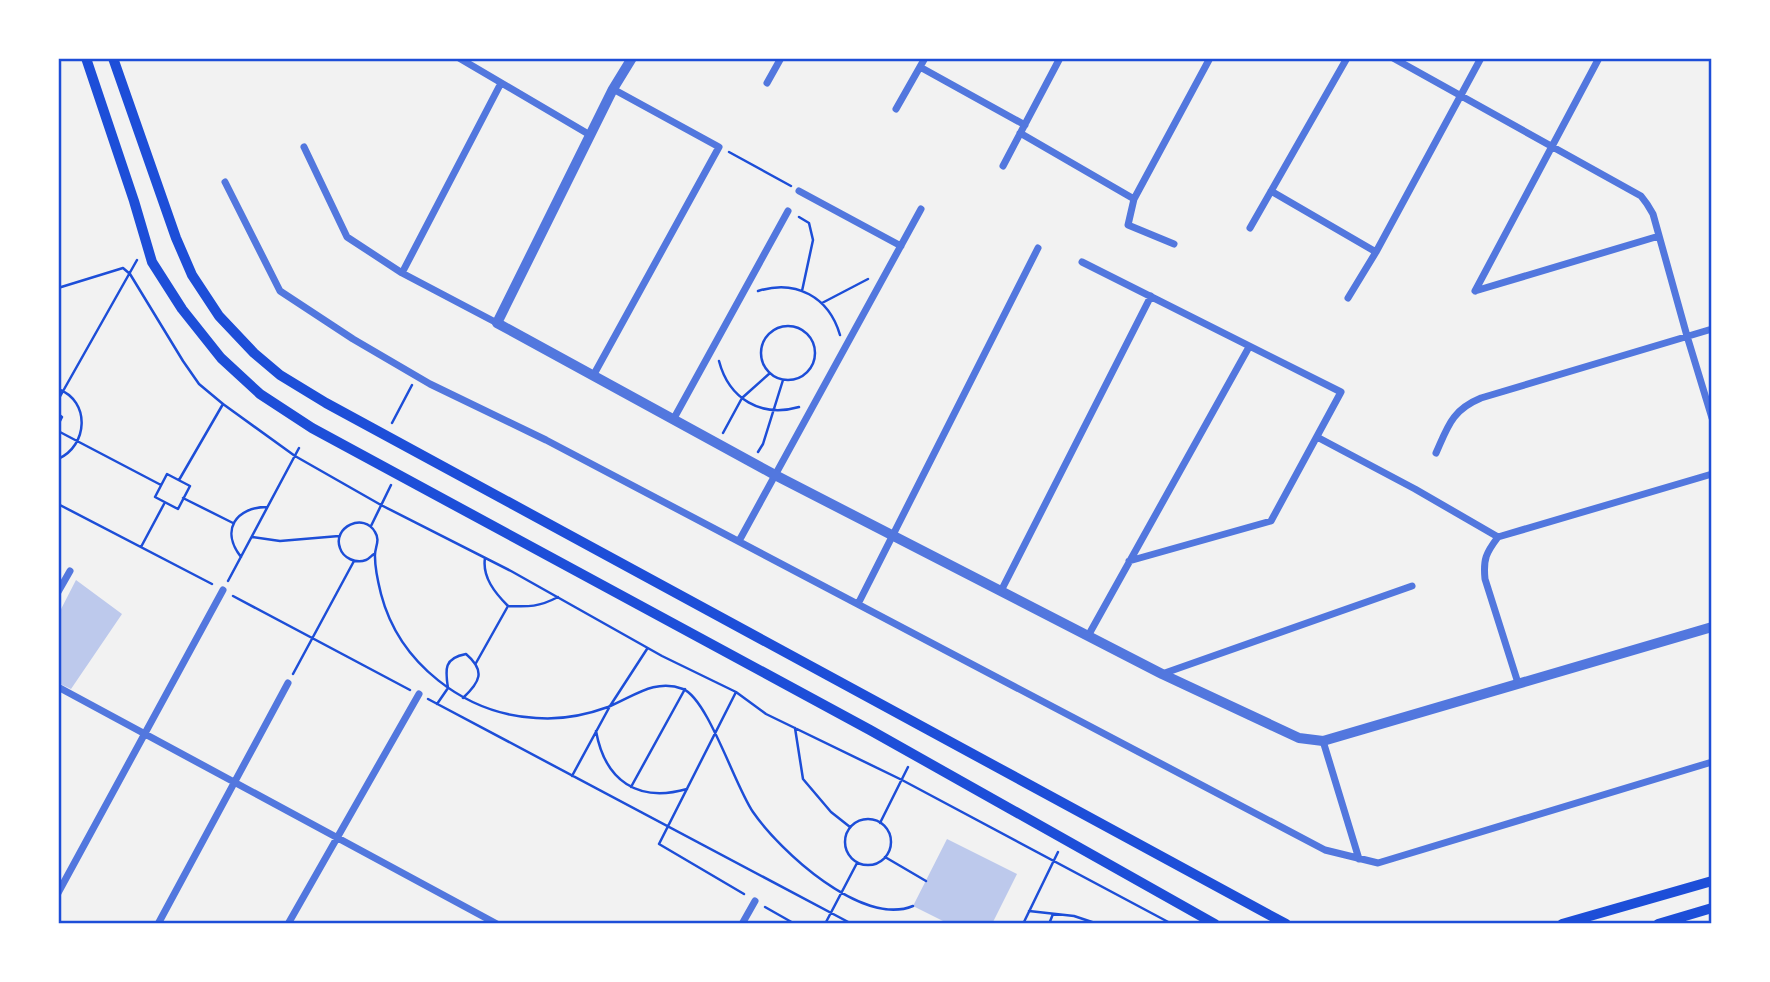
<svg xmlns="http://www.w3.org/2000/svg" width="1770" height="982" font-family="'Golos Text',sans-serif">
<rect width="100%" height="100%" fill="#f2f2f2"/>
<!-- building -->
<path fill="#bdc9ec" d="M76 580 122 614 71 689 58 683V615Z
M947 839 1017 874 992 924H949L913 906Z"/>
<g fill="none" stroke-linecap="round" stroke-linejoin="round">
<!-- path -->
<path stroke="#1d4ed8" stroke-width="2.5" d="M729 152 791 186
M799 217 809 223 813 240 802 291
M58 288 123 268 130 274 183 361 199 384 223 404 179 480
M758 291C796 279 829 297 840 335
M822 303 868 279
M761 353a27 27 0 1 1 54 0a27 27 0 1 1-54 0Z
M719 361C729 399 761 418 799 407
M58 389C91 401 88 446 58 459
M58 400 137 260
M223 404 295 456 381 505 511 571 662 656 736 692 766 714 902 780 1172 924
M58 414 62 417 58 425
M392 423 412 385
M58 431 161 485
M723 433 742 398 770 373
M758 452 763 444 783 380
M167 474 190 486 178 509 155 497Z
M183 498 233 523
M58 504 212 584
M371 526 391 485
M252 537 280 541 339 536
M141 547 164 504
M374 554C371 556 369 559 366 560 356 564 343 558 340 548 332 527 364 512 375 532 381 541 374 548 375 557 375 569 378 582 381 594 399 663 464 714 536 718 560 720 586 715 608 707 633 697 655 678 683 689 708 699 735 786 753 812 780 851 862 927 913 906
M241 557C220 530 236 507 267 507
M485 558C482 577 495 593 508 606 529 607 539 607 558 597
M228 581 299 448
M233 596 410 690
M476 663 508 606
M293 674 354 561
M736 692 659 844 744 894
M428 699 852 924
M437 704 448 688C445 669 444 658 466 654 486 671 480 682 463 698
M795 728 803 779 831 812 850 827
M596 731C605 781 638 803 687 789
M572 776 610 706 647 649
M631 787 685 689
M845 842a23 23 0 1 1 46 0a23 23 0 1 1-46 0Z
M880 823 908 767
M885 857 926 881
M765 907 795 924
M1029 911 1074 916 1098 924
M825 924 857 863
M992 924H993
M1023 924 1058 852
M1049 924 1053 914"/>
<!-- minor -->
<path stroke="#5277de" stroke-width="7" d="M459 58 590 135
M1393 58 1641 196 1647 204 1653 214 1687 336 1712 418
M920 67 1025 125
M767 83 781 58
M896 109 925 58
M1020 133 1134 199
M304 147 347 237 402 273 497 323
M1003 166 1060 58
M225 182 280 291 353 339 430 384 546 440 1325 850 1378 863 1712 762
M799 191 901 246
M1271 191 1376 252
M1250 228 1347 58
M1174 244 1128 225 1134 199 1210 58
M1082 262 1341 392 1271 521 1129 561
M402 273 501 83
M1475 291 1599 58
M1475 291 1659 236
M1348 298 1376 252 1481 58
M593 376 719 147 613 89
M673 420 788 211
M1317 437 1415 489 1498 537
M1436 453C1448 426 1452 410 1481 398L1712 329
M739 541 921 209
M1001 591 1151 296
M58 592 70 571
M858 604 1038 248
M1088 636 1249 347
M1162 674 1412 586
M1518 683 1485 579C1483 559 1486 553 1498 537L1712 474
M58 687 497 924
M1323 741 1359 859
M58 893 223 590
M158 924 288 683
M288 924 419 694
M742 924 755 901"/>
<!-- tertiary -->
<path stroke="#5277de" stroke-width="10" d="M632 58 613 89 497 323 775 475 1162 674 1299 738 1323 741 1712 627"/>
<!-- secondary -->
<path stroke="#1d4ed8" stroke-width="10" d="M86 58 134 201 152 262 182 309 221 358 260 394 312 428 870 730 1215 924
M113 58 176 238 192 275 219 316 254 353 280 375 326 403 1286 924
M1562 924 1712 881
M1658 924 1712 908"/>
</g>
<!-- border -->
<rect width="1770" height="982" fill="none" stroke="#ffffff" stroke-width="119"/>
<rect x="60" y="60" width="1650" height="862" fill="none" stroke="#1d4ed8" stroke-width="2.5"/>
</svg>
